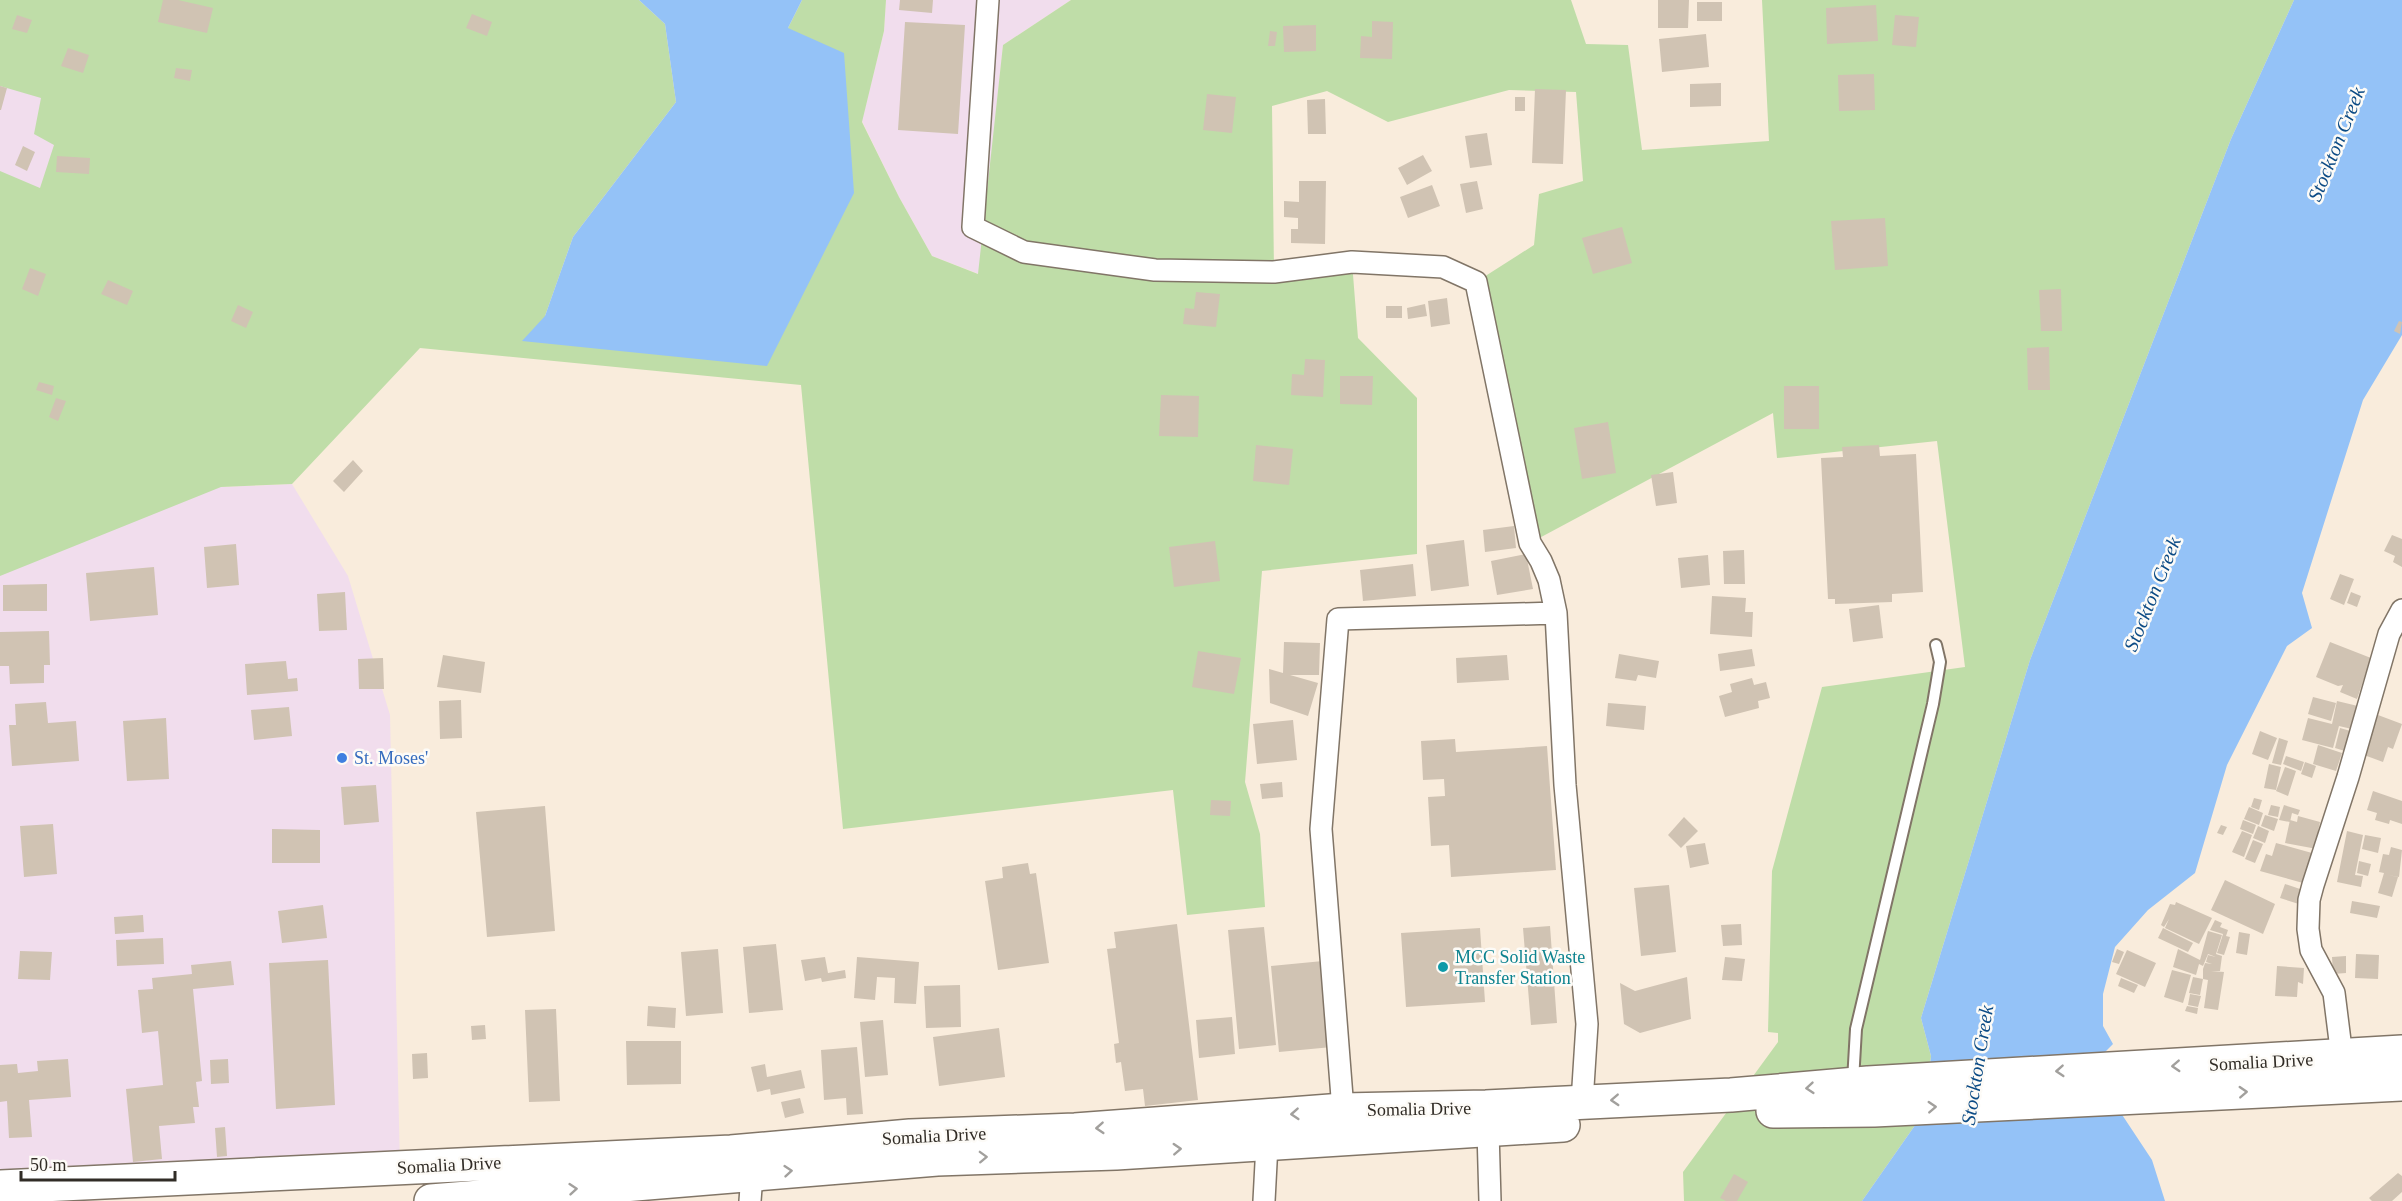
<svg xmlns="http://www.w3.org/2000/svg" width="2402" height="1201" font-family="'Times New Roman',serif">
<rect width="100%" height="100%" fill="#f9ecdc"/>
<!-- industrial -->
<path fill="#f1dded" d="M0 0H65L55 144 222 487 292 484 348 576 390 715 400 1168 0 1187Z
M886 0H1071L1003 45 979 274 932 256 899 197 862 121 884 31Z"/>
<!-- green -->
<path fill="#bfdda8" d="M0 0H639L665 24 676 102 573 237 545 316 767 365 788 28 802 0H886L884 31 862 122 899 197 932 256 978 274 1003 45 1071 0H1571L1586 44 1628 45 1642 150 1769 141 1762 0H2294L2231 139 2030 660 1921 1018 1931 1056 1925 1111 1862 1201H1684L1683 1172 1778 1042V1033L1768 1032 1772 871 1822 687 1965 667 1937 441 1777 458 1773 413 1530 543 1476 282 1534 245 1539 194 1583 181 1576 92 1509 90 1388 122 1327 91 1272 106 1274 272 1352 262 1358 338 1417 398V554L1262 571 1245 782 1260 834 1265 907 1187 915 1173 790 843 829 801 385 420 348 292 484 221 487 0 576V171L40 188 54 145 34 134 41 98 0 86Z"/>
<!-- water -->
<path fill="#94c2f7" d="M639 0H802L788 28 844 53 854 193 767 366 522 341 545 316 573 237 676 102 665 24Z
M2294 0H2402V335L2363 400 2302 593 2312 628 2287 646 2227 765 2195 873 2148 910 2115 947 2103 994V1026L2113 1044 2102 1055 2109 1095 2152 1160 2165 1201H1862L1925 1111 1931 1056 1921 1018 2030 660 2231 139Z"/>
<!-- building -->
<path fill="#d0c3b3" d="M163 0H178L213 8 207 33 158 22Z
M900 0H933L932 13 899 10Z
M1658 0H1689L1688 28H1658Z
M1697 2H1722V21H1697Z
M1876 5 1878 41 1827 44 1826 8Z
M472 14 492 22 487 36 466 28Z
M17 15 32 20 27 33 12 29Z
M1895 15 1919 17 1916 47 1892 45Z
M1372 21 1393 22 1392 59 1360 58 1361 36 1372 37Z
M905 22 965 25 958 134 898 130Z
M1316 25V51L1284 52 1283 26Z
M1270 31 1277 32 1275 46H1268Z
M1706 34 1709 67 1662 72 1659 39Z
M68 48 89 55 83 73 61 66Z
M176 68 192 70 190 81 174 78Z
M1874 74 1875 110 1839 111 1838 75Z
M1721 83V106L1690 107V84Z
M0 86 7 88 1 110H0Z
M1535 89 1566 90 1563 164 1532 163Z
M1207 94 1236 97 1232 133 1203 130Z
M1515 97H1525V111H1515Z
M1325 99 1326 134H1308L1307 100Z
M1487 133 1492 165 1470 168 1465 136Z
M23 146 35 152 27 171 15 165Z
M1423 155 1432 171 1407 185 1398 168Z
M57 156 90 158 89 174 56 172Z
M1299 181H1326L1325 244 1291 243V229H1298V218L1284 217V201L1299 202Z
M1477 181 1483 209 1466 213 1460 184Z
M1432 185 1440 206 1408 218 1400 197Z
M1885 218 1888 266 1835 270 1831 221Z
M1622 227 1632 263 1593 274 1582 238Z
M30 268 46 274 38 296 22 289Z
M108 280 133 291 127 305 101 294Z
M2061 289 2062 331H2041L2039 290Z
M1196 292 1220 294 1216 327 1183 324 1185 308 1194 309Z
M1447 298 1450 324 1431 327 1428 301Z
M1425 304 1427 316 1408 319 1407 308Z
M238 305 253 312 246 328 231 321Z
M1386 306H1402V318H1386Z
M2399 321 2402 322 2400 334 2394 331Z
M2049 347 2050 390H2028L2027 348Z
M1305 359 1325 360 1323 397 1291 395 1292 374 1304 375Z
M1340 376H1373L1372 405 1340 404Z
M39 382 54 386 52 395 36 390Z
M1784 386H1819V429H1784Z
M1161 395 1199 396 1198 437 1159 436Z
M56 398 66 401 58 421 49 417Z
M1608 422 1616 473 1582 479 1574 428Z
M1256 445 1293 449 1289 485 1253 481Z
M1879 445 1880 456 1916 454 1923 592 1892 594V602L1835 604V599H1828L1821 458 1843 457 1842 447Z
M353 460 363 471 344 492 333 481Z
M1673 472 1677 503 1656 506 1651 475Z
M1514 526 1516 548 1485 552 1483 530Z
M2392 535 2402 539V567L2393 562 2395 556 2384 551Z
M1464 540 1469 586 1431 591 1426 545Z
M1215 541 1220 581 1174 587 1169 547Z
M236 544 239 585 207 588 204 547Z
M1744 550 1745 584H1724L1723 551Z
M1526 554 1533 589 1497 595 1491 561Z
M1708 555 1710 585 1681 588 1678 558Z
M1413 564 1416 596 1363 601 1360 570Z
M154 567 158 615 90 621 86 573Z
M2340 574 2354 579 2344 605 2330 599Z
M47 584V611H3V585Z
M345 592 347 630 319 631 317 594Z
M2351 592 2361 596 2357 607 2347 603Z
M1712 596 1746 598 1745 612H1753L1752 637 1710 634Z
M1879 605 1883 638 1853 642 1849 609Z
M49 631 50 665H44V683L10 684 9 666H0V632Z
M1284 642 1320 643 1319 675H1290L1318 683 1308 716 1270 703 1269 669 1283 673Z
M2330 642 2371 658 2357 699 2340 692 2343 685 2338 686 2316 677Z
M1752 649 1755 666 1720 671 1718 654Z
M1198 651 1241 658 1234 694 1192 687Z
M1619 654 1659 661 1656 678 1638 675 1636 681 1615 678Z
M443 655 485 662 481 693 437 687Z
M1507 655 1509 680 1457 683 1456 658Z
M383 658 384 689H359L358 659Z
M286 661 288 679 297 678 298 691 247 695 245 664Z
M1752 678 1754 685 1766 682 1770 698 1758 701 1759 708 1725 717 1719 696 1732 692 1730 684Z
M2313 697 2336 703 2331 721 2308 714Z
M461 700 462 738 440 739 439 701Z
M2337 701 2362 707 2356 730 2339 726 2333 748 2302 740 2308 718 2332 724Z
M46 702 48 723 76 721 79 761 12 766 9 725H16L15 704Z
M1608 703 1646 706 1644 730 1606 726Z
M289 707 292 736 254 740 251 710Z
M2378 715 2402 724 2393 749 2388 747 2383 762 2364 755Z
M166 718 169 779 127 781 123 721Z
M1293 720 1297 760 1257 764 1253 724Z
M2340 728 2354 732 2348 752 2335 748Z
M2260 731 2277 738 2268 760 2252 754Z
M2279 738 2288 741 2281 765 2272 763Z
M1455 739 1456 752 1547 746 1556 870 1451 877 1449 845 1431 846 1428 797 1445 796 1444 779 1423 780 1421 741Z
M2318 745 2342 753 2336 771 2313 764Z
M2286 756 2304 762 2301 771 2283 764Z
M2305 762 2316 766 2312 778 2301 774Z
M2269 764 2281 767 2276 790 2264 788Z
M2285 767 2296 771 2288 796 2276 791Z
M1282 782 1283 797 1262 799 1260 784Z
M376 785 379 822 344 825 341 787Z
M2373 791 2402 801V824L2390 820 2389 824 2375 820 2377 813 2367 810Z
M2254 798 2262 800 2259 810 2251 807Z
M1211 800 1231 801 1230 816 1210 815Z
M2271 805 2280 807 2278 817 2268 815Z
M2284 805 2300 810 2298 815 2292 813 2290 822 2279 820Z
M545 806 555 931 487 937 476 812Z
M2249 807 2263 813 2259 825 2244 819Z
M2265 815 2278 819 2274 831 2261 826Z
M2298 816 2320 822 2318 831 2322 833 2317 849 2285 843 2290 820 2297 822Z
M1684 817 1698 831 1681 848 1668 835Z
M2243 820 2256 825 2253 834 2240 829Z
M53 824 57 874 24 877 20 826Z
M2221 825 2227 827 2223 835 2217 833Z
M2258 826 2269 831 2265 843 2253 838Z
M272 829 320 830V863H272Z
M2242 831 2252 835 2244 857 2232 852Z
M2347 831 2363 835 2355 875 2363 876 2361 887 2337 882Z
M2365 835 2381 838 2378 853 2362 849Z
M2253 840 2263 844 2255 863 2245 859Z
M1705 843 1709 864 1690 868 1686 846Z
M2276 843 2312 853 2303 883 2260 871 2266 854 2272 856Z
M2391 847 2402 850 2399 877 2388 875 2398 877 2392 897 2378 893 2384 873 2379 872 2383 854 2389 855Z
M2359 861 2371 864 2368 876 2357 873Z
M1028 863 1030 874 1036 873 1049 963 998 970 985 881 1003 878 1002 867Z
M2225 880 2275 904 2263 934 2211 910Z
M2285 884 2306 891 2302 905 2280 898Z
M1669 885 1676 952 1641 956 1634 888Z
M2352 901 2380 906 2377 918 2350 913Z
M2176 902 2212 918 2199 944 2165 928 2169 919 2164 927 2161 925 2170 904 2175 905Z
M323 905 327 938 282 943 278 911Z
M143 915 144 932 115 934 114 917Z
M2215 920 2222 923 2220 927 2228 930 2226 936 2230 937 2224 955 2217 953 2223 934 2210 930Z
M1177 924 1198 1100 1145 1106 1143 1089 1125 1091 1121 1062 1116 1063 1114 1044 1119 1043 1107 949 1116 948 1114 932Z
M1741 924 1742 945 1723 946 1721 925Z
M1550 926 1557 1023 1531 1025 1523 928Z
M1264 927 1276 1045 1239 1049 1228 930Z
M1480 928 1485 1002 1406 1007 1401 933Z
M2163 928 2193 943 2188 952 2158 938Z
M2208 931 2222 935 2216 954 2222 956 2220 971H2211L2224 972 2218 1010 2204 1008 2208 980 2203 979V969L2205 963 2212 964 2206 962 2208 955 2216 957 2208 954 2203 966 2199 964 2196 975 2173 967 2178 949 2200 960Z
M2239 932 2250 934 2247 955 2236 953Z
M163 938 164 964 117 966 116 940Z
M776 944 783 1010 749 1013 743 947Z
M718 949 723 1013 686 1016 681 952Z
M2117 949 2124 952 2119 964 2112 962Z
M2127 950 2156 963 2145 987 2116 974Z
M20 951 52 952 50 980 18 979Z
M2356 954 2379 955 2378 979 2355 978Z
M2346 956V973L2333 974 2332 957Z
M825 957 828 973 845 970 846 978 822 982 821 978 805 981 801 960Z
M857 957 919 962 916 1004 894 1003 895 978 877 977 875 1000 854 998Z
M1725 957 1745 959 1742 981 1722 980Z
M328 960 335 1105 276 1109 269 963Z
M231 961 234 985 193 989 202 1081 196 1082 199 1107H193L195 1123 159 1126 162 1159 133 1162 126 1089 163 1085 158 1031 142 1033 138 990 153 989 152 978 192 974 191 965Z
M1323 961 1332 1047 1279 1052 1271 966Z
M2277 966 2304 968 2303 984 2298 982 2297 997 2275 996Z
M2172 970 2191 975 2183 1003 2164 997Z
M1687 977 1691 1019 1640 1033 1624 1024 1620 983 1635 991Z
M2193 977 2203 979 2200 995 2189 993Z
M2121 978 2138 985 2134 993 2118 986Z
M960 985 961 1027 926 1028 924 986Z
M2190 994 2201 996 2198 1007 2188 1005Z
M648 1006 676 1008 675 1028 647 1026Z
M2187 1006 2198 1008 2197 1014 2185 1011Z
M556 1009 560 1101 529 1102 525 1010Z
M1232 1017 1235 1054 1199 1058 1196 1020Z
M883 1020 888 1075 865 1077 860 1022Z
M485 1025 486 1039 472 1040 471 1026Z
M999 1028 1005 1077 939 1086 933 1037Z
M626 1041H681V1084L627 1085Z
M857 1047 863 1114 847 1115 846 1098 824 1100 821 1050Z
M427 1053 428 1078 413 1079 412 1054Z
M68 1059 71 1097 29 1100 32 1137 9 1138 7 1101 0 1102V1065L17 1064 18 1073 38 1071 37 1061Z
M228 1059 229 1083 211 1084 210 1060Z
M765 1064 767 1077 801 1070 805 1088 771 1095 770 1089 757 1092 751 1067Z
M800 1098 804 1113 785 1118 781 1102Z
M225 1127 227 1156 217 1157 215 1128Z
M2398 1173 2402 1176V1192L2392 1201H2372L2369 1198Z
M1734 1174 1748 1182 1737 1201H1726L1720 1198Z"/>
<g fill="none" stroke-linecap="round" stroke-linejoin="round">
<defs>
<path id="service" d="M1853 1081 1856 1029 1933 704 1940 662 1936 645"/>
<path id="minor" d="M988 0 973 227 1024 252 1155 270 1274 272 1352 262 1443 267 1476 282 1530 543 1541 561 1549 580 1556 613 1565 785 1587 1024 1582 1102
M2342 1057 2334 993 2311 950 2308 929 2309 900 2313 885 2348 777 2389 634 2402 610
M1343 1110 1321 829 1338 619 1556 613
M1488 1131 1490 1201
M750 1201 752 1174
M1264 1201 1267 1144"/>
<path id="primary" d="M1773 1111 1874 1110 2402 1084
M0 1187 731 1152 910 1136 1075 1130 1343 1110 1486 1107 1731 1095 1868 1083 2402 1052
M431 1201 937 1159 1116 1153 1563 1125"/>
</defs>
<!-- service casing -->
<use href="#service" stroke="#817567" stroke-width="14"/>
<!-- minor casing -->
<use href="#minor" stroke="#817567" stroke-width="24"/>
<!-- primary casing -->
<use href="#primary" stroke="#817567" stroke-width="36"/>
<!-- service -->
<use href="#service" stroke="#fff" stroke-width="10"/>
<!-- minor -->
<use href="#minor" stroke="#fff" stroke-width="21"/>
<!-- primary -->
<use href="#primary" stroke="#fff" stroke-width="33"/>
</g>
<!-- one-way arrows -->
<defs><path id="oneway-chevron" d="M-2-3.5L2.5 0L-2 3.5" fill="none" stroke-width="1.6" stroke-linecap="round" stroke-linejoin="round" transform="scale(1.5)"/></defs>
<g stroke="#a2a09d">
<use href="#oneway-chevron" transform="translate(2176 1066) rotate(177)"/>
<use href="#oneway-chevron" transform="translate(2060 1071) rotate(176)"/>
<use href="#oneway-chevron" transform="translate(1810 1088) rotate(175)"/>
<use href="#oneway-chevron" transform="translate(2243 1092) rotate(-3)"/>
<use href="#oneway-chevron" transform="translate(1615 1100) rotate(177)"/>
<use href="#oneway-chevron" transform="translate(1932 1107) rotate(-3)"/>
<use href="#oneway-chevron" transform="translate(1295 1114) rotate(176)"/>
<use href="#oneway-chevron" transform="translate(1100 1128) rotate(176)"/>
<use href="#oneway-chevron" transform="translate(1177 1149) rotate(-3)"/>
<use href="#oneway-chevron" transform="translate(983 1157) rotate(-2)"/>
<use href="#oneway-chevron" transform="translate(788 1171) rotate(-5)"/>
<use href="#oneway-chevron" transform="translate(573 1189) rotate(-5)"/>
</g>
<!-- markers -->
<circle fill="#3f7fe0" stroke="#fdfbf7" stroke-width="2" cx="342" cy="758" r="6"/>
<circle fill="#0f9aa8" stroke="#fdfbf7" stroke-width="2" cx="1443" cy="967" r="6"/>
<g text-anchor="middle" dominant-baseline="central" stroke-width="5" stroke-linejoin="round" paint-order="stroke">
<!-- shop labels -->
<g font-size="18" fill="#366cbe" stroke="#fdfbf7" text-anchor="start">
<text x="354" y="758">St. Moses'</text>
</g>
<!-- culture labels -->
<g font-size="18" fill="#0d838f" stroke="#fdfbf7" text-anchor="start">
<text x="1455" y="957">MCC Solid Waste<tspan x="1455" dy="21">Transfer Station</tspan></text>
</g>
<!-- street labels -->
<g font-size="18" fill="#312c26" stroke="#fdfbf7">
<text transform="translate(2261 1062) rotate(-3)">Somalia Drive</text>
<text transform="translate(1419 1109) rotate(-1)">Somalia Drive</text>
<text transform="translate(934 1136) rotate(-3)">Somalia Drive</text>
<text transform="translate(449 1165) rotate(-3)">Somalia Drive</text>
</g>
<!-- water labels -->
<g font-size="20" font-style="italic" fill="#0c4b85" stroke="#fdfbf7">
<text transform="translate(2336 144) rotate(-68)">Stockton Creek</text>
<text transform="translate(2152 594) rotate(-68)">Stockton Creek</text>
<text transform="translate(1977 1065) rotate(-81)">Stockton Creek</text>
</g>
</g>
<!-- scale -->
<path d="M21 1171v9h154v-9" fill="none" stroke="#312c26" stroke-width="3"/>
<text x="30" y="1171" font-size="18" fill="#312c26" stroke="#fdfbf7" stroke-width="4.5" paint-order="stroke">50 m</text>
</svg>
